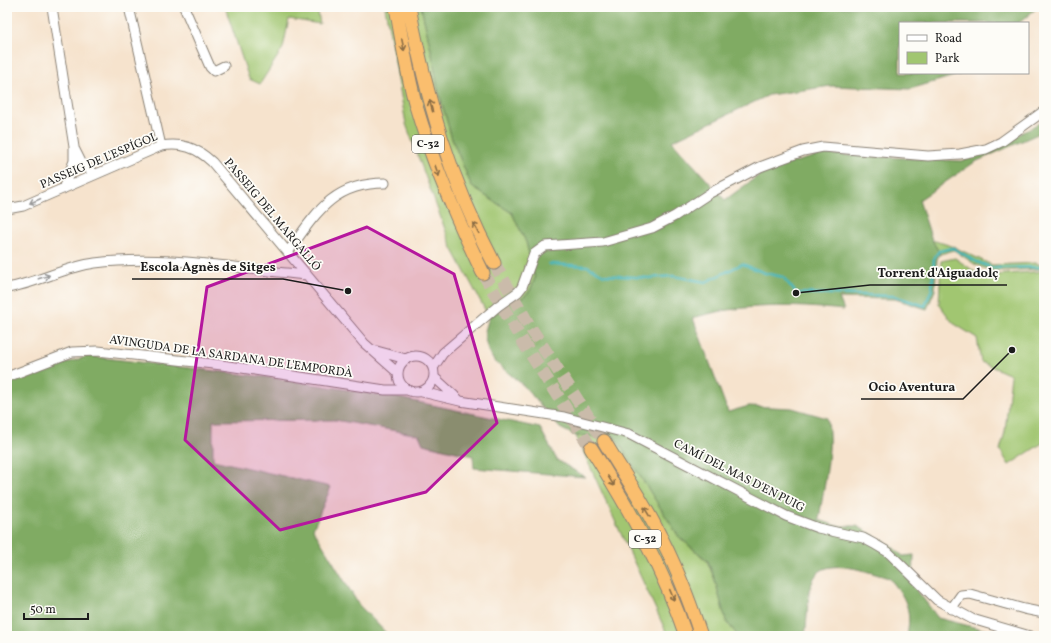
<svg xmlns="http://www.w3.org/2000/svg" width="1051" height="643" font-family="Vollkorn,serif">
<rect width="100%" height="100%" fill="#fdfcf7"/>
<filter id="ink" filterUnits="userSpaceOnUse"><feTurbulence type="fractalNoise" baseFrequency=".025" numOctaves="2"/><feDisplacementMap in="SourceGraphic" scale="8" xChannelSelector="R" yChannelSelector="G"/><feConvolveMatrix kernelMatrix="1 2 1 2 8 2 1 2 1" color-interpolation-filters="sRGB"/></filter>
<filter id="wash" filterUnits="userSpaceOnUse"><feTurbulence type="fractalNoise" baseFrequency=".012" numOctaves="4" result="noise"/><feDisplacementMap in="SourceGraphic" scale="16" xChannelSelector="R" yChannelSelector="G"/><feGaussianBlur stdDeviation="0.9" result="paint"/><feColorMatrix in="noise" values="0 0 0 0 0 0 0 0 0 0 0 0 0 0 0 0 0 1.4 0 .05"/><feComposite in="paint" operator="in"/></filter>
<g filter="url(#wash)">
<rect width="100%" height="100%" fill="#f6e3cd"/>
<!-- green -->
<path fill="#a1c671" stroke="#5e7146" d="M225 7H317L320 24 289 19 283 48 260 84 249 79Z
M385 7H421L432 54 438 89 452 139 472 187 512 213 526 242 535 278 530 291 523 297 489 317 452 248 406 124Z
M932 240 952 246 992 265 1036 263 1044 266V269L993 271 976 265 954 250 940 254Z
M955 258 981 276 1044 271V442L1009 465 1000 450 1005 432 1011 375 981 362 977 338 953 323 939 304 941 261Z
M576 436 615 437 679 537 707 561 715 580 726 621 738 636H668Z"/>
<!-- forest -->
<path fill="#80ab63" stroke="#4e6440" d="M421 7H1038L1019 23H900V73L961 74 910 89 831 86 769 95 672 141 725 200 766 170 824 154 962 161 992 150 1044 120V148L1040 133 975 162 919 200 932 240 940 254 937 259 935 290 927 309 895 299 839 298 844 310C794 305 742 303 693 318L728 412 749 406 792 408 827 418C834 446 823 490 819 520L837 526H857L889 544 903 556 914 555 913 585 938 618 1009 636H907C912 610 906 597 889 578 870 573 826 555 814 578 806 595 808 618 805 636H738L726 621 715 580 708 561 679 537 615 437 576 436 560 428 524 386 494 361 488 351 485 339V331L489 317 523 297 530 291 535 278 526 242 512 213 472 187 452 139 438 89 432 54Z
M88 356 274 378 399 398 540 428 557 460 585 477 474 468 473 456 423 444 419 435 335 420 213 421V460L331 487 313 529 359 605 389 636H7V383Z"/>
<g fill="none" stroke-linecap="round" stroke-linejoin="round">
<!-- stream -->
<path stroke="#45b5bb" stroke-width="2.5" d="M549 264 587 266 604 275 649 278 673 276 706 282 742 264 765 273 783 277 796 293 894 296 925 306 932 289 934 258 939 251 953 248 977 262 993 268 1044 267"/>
</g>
</g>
<g filter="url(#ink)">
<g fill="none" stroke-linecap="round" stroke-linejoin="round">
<!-- highway-tunnel -->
<path stroke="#cabbaa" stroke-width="13" stroke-dasharray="13 6" stroke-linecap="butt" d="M494 263 530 327 604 441
M483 273 520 337 591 448"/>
<defs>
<path id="minor" d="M52 7 74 147V161L63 189
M129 7 161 146
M184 7 210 67 214 71 224 66
M75 150 82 164 95 174
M7 209 23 206 161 146C182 143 196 147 212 162L364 343 398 373
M288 252C316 213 333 183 385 183
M7 288C37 283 65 267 95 263 166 254 236 269 307 275
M373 350 406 359
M398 374a18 18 0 1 1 36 0a18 18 0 1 1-36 0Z
M433 368 443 353 498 306 518 292 522 287 534 254 545 246 603 242 652 228 675 216 710 193 760 167 803 151 823 147 928 156 960 154 986 149 1001 142 1044 111
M7 377 72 352 98 351 222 365 385 390H407
M434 377 459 400
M422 392 460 401 564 417 629 434 786 516 818 528 863 538 876 545 888 552 937 600 972 619 1030 636
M951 609 961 595 970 594 1024 609 1044 613"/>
<path id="highway" d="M396 7C402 40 407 74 416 106 433 164 456 218 483 273
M409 7C427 100 449 178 494 263
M604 441C621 470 641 498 656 528 675 563 689 599 701 636
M591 448C629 508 663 568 686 636"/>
</defs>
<!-- minor casing -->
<use href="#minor" stroke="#898074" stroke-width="11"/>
<!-- highway casing -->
<use href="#highway" stroke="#898074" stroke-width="15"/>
<!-- minor -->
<use href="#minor" stroke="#fff" stroke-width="9"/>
<!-- highway -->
<use href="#highway" stroke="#fabe6e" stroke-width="13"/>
</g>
<!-- one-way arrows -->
<defs><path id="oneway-shaft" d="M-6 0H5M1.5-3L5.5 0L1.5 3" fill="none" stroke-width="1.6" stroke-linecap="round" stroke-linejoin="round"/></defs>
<g stroke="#8b6d45">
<use href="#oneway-shaft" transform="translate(403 45) rotate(78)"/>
<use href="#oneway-shaft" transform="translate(431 106) rotate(-106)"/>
<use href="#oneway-shaft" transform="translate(437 171) rotate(71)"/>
<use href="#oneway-shaft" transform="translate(476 228) rotate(-118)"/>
<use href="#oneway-shaft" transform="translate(611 481) rotate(58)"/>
<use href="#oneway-shaft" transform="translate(647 512) rotate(-121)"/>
<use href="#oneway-shaft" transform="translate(672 595) rotate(67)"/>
</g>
<g stroke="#999">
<use href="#oneway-shaft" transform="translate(35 201) rotate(157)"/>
<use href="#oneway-shaft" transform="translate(44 277) rotate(-18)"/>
</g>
</g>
<!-- marked area -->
<path fill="#b5179e" fill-opacity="0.2" stroke="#b5179e" stroke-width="3" stroke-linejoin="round" d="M367 227 454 274 497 423 426 492 280 530 185 440 207 287Z"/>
<g text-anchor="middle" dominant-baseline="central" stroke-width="3.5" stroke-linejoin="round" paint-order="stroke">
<!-- shield labels -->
<g fill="#fdfcf7" stroke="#605f5e" stroke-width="1">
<rect x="412" y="135" width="32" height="18" rx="3"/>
<rect x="629" y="530" width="32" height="18" rx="3"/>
</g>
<g font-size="11" font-weight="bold" fill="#1c1c1c">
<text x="428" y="144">C-32</text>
<text x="645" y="539">C-32</text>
</g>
<!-- street labels -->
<g font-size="12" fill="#1c1c1c" stroke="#fdfcf7">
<text transform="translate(99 161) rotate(-23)">PASSEIG DE L'ESPÍGOL</text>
<text transform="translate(272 215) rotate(50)">PASSEIG DEL MARGALLÓ</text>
<text transform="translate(231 357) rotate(8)">AVINGUDA DE LA SARDANA DE L'EMPORDÀ</text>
<text transform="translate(739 476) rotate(27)">CAMÍ DEL MAS D'EN PUIG</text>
</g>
</g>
<!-- callouts -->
<path fill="none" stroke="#1c1c1c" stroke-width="1.5" d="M348 291L283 279H132M796 293L870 285H1007M1012 350L963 399H861"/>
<g fill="#1c1c1c" stroke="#fdfcf7" stroke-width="1.5">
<circle cx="348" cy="291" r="4"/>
<circle cx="796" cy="293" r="4"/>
<circle cx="1012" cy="350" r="4"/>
</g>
<g font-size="13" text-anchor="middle" font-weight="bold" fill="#1c1c1c" stroke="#fdfcf7" stroke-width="3.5" stroke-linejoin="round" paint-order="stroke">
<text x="208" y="271">Escola Agnès de Sitges</text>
<text x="938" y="277">Torrent d'Aiguadolç</text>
<text x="912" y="391">Ocio Aventura</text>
</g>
<!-- margin -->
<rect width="1051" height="643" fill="none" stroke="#fdfcf7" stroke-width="24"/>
<!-- legend -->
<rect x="899" y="22" width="130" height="52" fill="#fdfcf7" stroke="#a3a29f"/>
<rect x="907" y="35" width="20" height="6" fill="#ffffff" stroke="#a3a29f"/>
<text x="935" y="42" font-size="12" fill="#1c1c1c">Road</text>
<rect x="907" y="52" width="20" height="12" fill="#a1c671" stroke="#a3a29f"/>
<text x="935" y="62" font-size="12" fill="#1c1c1c">Park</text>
<!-- scale -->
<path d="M24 613v6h64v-6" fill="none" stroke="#1c1c1c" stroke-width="2"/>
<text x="30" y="613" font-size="12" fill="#1c1c1c" stroke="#fdfcf7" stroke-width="3" paint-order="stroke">50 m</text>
</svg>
